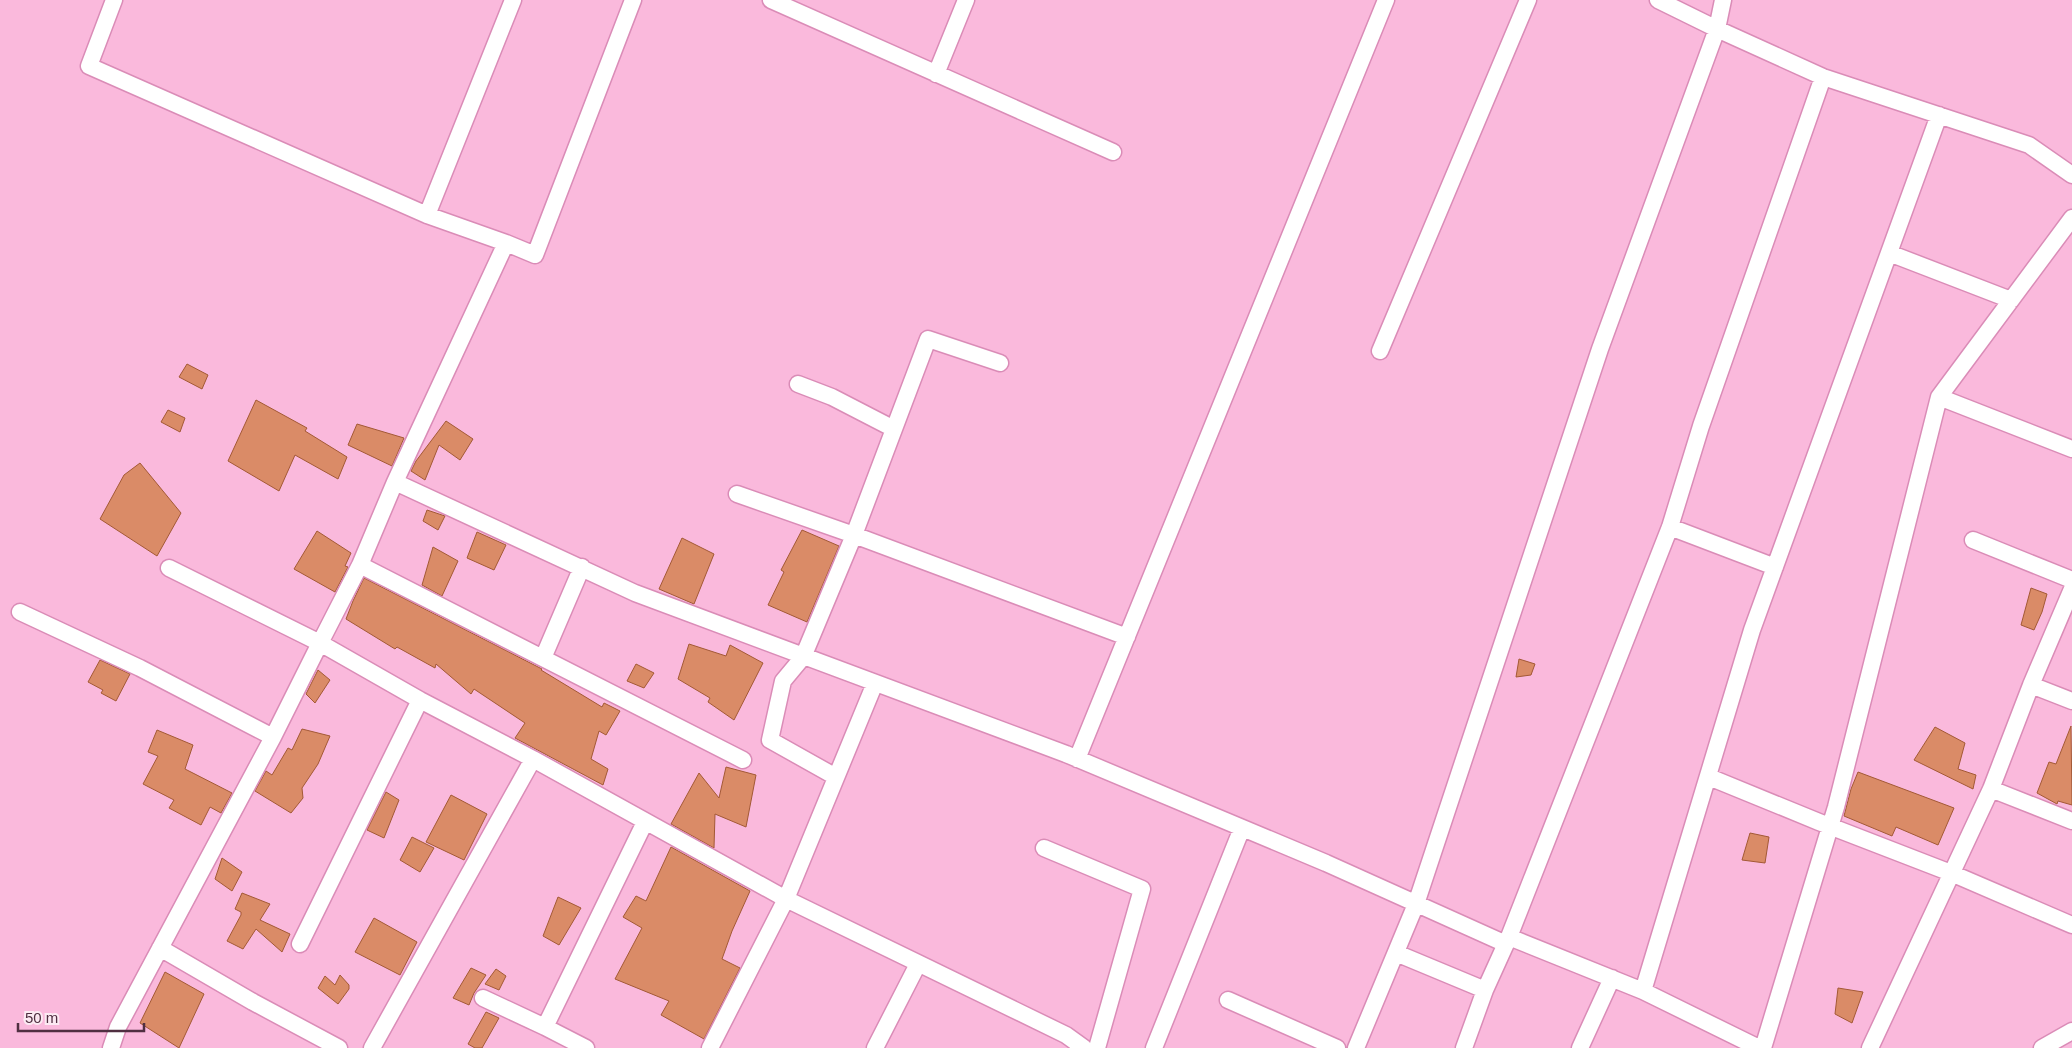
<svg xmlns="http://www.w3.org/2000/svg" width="2072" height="1048" font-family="Arial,sans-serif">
<rect width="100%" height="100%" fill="#fab9dc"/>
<!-- building -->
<path fill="#da8b67" stroke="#a35935" d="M187 364 208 375 202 389 179 377Z
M256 400 307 428 305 431 347 457 338 479 295 455 279 491 228 461Z
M168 410 185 418 180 432 161 422Z
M446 421 473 439 460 460 439 445 425 480 411 471 416 461Z
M357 424 404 438 392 466 348 445Z
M140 463 181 513 157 556 100 519 124 475Z
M427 510 445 516 438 530 423 521Z
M802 530 839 546 807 622 768 605 784 572 781 570Z
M317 531 351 553 345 566 348 567 335 592 294 569Z
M477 532 506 545 494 570 467 558Z
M682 538 714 554 694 604 659 589Z
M433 547 458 561 442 596 422 585Z
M364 578 542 669 541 670 602 707 604 703 620 711 606 735 599 731 591 759 608 769 603 785 515 738 525 723 474 689 471 694 436 664 435 668 397 647 395 649 346 619 353 601Z
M2031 588 2047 594 2042 612 2034 630 2021 625Z
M689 644 726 656 730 645 763 663 734 720 708 702 710 698 678 679Z
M1519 659 1535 664 1531 675 1516 677Z
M100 660 130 674 116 701 101 693 103 690 88 682Z
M636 664 654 673 644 688 627 681Z
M318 670 330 680 315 703 306 694Z
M2071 726 2072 805 2058 801 2057 804 2037 793 2049 762 2056 764Z
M1935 727 1965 743 1958 769 1976 775 1973 789 1914 760Z
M302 729 330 736 318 764 302 788 303 798 291 813 255 791 266 771 272 775 288 748 292 750Z
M157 730 193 745 185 769 232 793 221 813 210 807 201 825 169 808 174 800 143 784 158 756 148 752Z
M726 767 756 775 746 827 715 814 714 848 671 824 699 773 719 798Z
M1858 772 1954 808 1938 845 1896 827 1892 836 1844 816 1851 789Z
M386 792 399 800 384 838 367 830Z
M451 795 487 814 464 860 426 842Z
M1750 833 1769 837 1765 863 1742 860Z
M412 837 434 848 420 872 400 860Z
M671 847 750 891 732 931 722 959 740 968 704 1039 661 1015 669 1001 615 979 642 928 623 917 636 896 646 901Z
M222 858 242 872 232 891 215 879Z
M242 893 270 904 260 920 290 934 282 952 256 929 243 949 227 941 241 915V912L235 909Z
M558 897 581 908 559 945 543 936Z
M374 918 417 942 400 975 355 952Z
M471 968 486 975 474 993 469 1005 453 998Z
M496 969 506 976 499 990 485 984Z
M165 972 204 994 179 1048 140 1023Z
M340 975 349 985V989L338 1004 318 988 325 976 335 985Z
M1838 988 1863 992 1852 1023 1835 1014Z
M486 1012 499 1018 482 1048H475L468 1044Z"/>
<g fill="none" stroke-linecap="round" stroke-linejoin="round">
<defs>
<path id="minor" d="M114 0 89 66 427 215 506 243 535 255 633 0
M771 0 1113 152
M1658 0 1717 29 1823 77 2029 145 2072 175
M936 74 966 0
M427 215 513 0
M1889 253 2011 300
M1380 351 1528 0
M798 384 832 397 894 429
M1939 397 2072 449
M395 482 506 243
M737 494 854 535 1127 637
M1670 527 1775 567
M1973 540 2072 580
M360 565 743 760
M20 612 140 668 273 737
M543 658 582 567
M2031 685 2072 701
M1077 759 1386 0
M836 777 770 740 783 681 803 657 816 626 854 535 928 339 1000 363
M1709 777 1819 822 1951 873 2072 925
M1991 789 2072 821
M1044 848 1142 889 1097 1048
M1509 937 1643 991 1759 1048
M300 944 420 700
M160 948 253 1002 339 1048
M1396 953 1485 990
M1643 991 1752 630 1939 115
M483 998 545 1027
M1228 1000 1337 1048
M111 1048 118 1027 273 737 320 643 169 568
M372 1048 533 759
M586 1048 545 1027 645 822
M710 1048 786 899 875 683
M875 1048 918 964
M1084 1048 1066 1035 786 899 533 759 420 700 320 643 360 565 395 482 635 593 1066 754 1326 863 1506 944
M1154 1048 1242 828
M1356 1048 1416 904 1600 349 1717 29 1723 0
M1464 1048 1485 990 1509 937 1670 527 1701 426 1823 77
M1580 1048 1612 978
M1763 1048 1836 807 1939 397 2072 218
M1870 1048 1991 789 2031 685 2072 589
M2042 1048 2072 1031"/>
</defs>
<!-- minor casing -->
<use href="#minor" stroke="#da8cb7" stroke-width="19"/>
<!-- minor -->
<use href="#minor" stroke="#fff" stroke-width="16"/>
</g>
<!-- scale -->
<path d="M18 1023v8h126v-8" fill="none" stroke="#502f41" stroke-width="2.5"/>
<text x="25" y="1023" font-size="15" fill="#502f41" stroke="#fceaf3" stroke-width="4" paint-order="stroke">50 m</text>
</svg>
